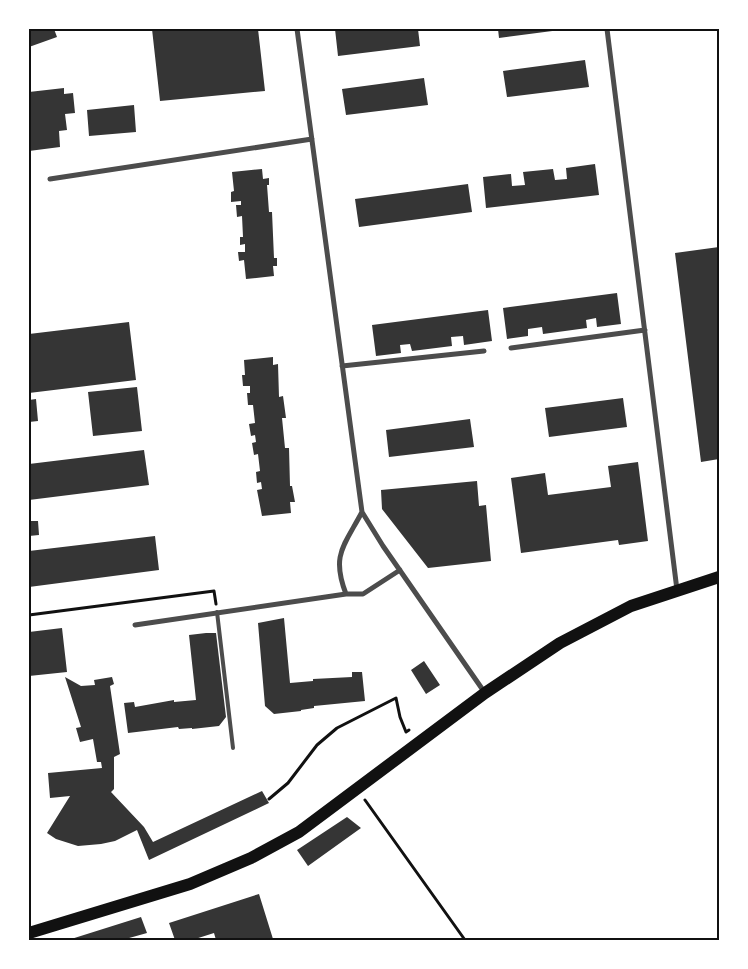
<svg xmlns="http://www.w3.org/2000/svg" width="748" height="969" font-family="Commissioner,sans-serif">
<rect width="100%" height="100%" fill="#fff"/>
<!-- building -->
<path fill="#353535" d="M29 29H54L57 37 29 47Z
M152 29H258L265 91 160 101Z
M335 29H418L420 46 338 56Z
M498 29H560V30L499 38Z
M585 60 589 87 507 97 503 71Z
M424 78 428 105 346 115 342 89Z
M64 88V94L73 93 75 113 65 114 67 130 59 131 60 147 29 151V92Z
M134 105 136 132 89 136 87 110Z
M595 164 599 195 486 208 483 177 511 174 512 186 525 185 523 172 553 169 555 180 567 179 566 168Z
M262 169 263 179 269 178V185H267L269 212H272L274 258H277V266H273L274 276 246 279 244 260 239 261 238 252H245V244L240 245V237H243L242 216 237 217 236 205H241V201L231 202V192L234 191 232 172Z
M468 184 472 212 359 227 355 199Z
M719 247V459L701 462 675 253Z
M617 293 621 324 597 327 596 318 586 320 587 328 543 334 542 327 528 329V336L507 339 503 308Z
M488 310 492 341 464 345 463 336 451 337 452 346 412 351 410 344 400 345 401 353 376 356 372 325Z
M129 322 136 380 29 393V334Z
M273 357V365L278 364 279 397 283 396 286 418H282L285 448H289L290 486H292L295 502H290L291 513 262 516 257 490 262 489 261 482 257 483 256 472 260 471 258 454 254 455 252 443 256 442 255 435 251 436 249 424 255 423 253 405H248L247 393H250V386H243L242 375H245L244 360Z
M137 387 142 431 93 436 88 392Z
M623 398 627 427 549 437 545 408Z
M36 399 38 421 29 422V400Z
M470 419 474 447 389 457 386 430Z
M144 450 149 485 29 500V464Z
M638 462 648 541 619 545 618 540 521 553 511 478 545 473 548 495 611 487 608 466Z
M477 481 479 506 486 505 491 561 428 568 382 509 381 490Z
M29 521H38L39 535 29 536Z
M155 536 159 570 29 587V551Z
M284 618 290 683 313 681V679L352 677V672H362L365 701 314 706V708L301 710V711L274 714 265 706 258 623Z
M62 628 67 672 29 676V632Z
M206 633H216L226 717 219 726 192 729V728L179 729 178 727 128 733 124 703 134 702 135 707 174 700V702L196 700 189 635Z
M424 661 440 685 426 694 411 670Z
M65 677 81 686 95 685 94 680 112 677 114 684 110 686 120 754 114 757V789L111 792 144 827 153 842 262 791 269 803 149 860 137 830 115 841 101 844 78 846 56 839 47 833 70 796 50 798 48 773 102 768 101 762H97L93 739 80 742 76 728 81 727Z
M347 817 361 828 308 866 297 850Z
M259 894 273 939 216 940 214 933 192 940H175L169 923Z
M141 917 147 933 122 940H68Z"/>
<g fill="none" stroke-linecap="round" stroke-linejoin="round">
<!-- path -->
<path stroke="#111" stroke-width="3" d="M29 615 214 591 216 604
M269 799 288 783 317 745 337 728 396 698 400 717 406 732 409 730
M365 800 465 940"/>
<!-- service -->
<path stroke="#4c4c4c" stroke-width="4" d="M217 612 233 748"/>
<!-- minor -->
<path stroke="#4c4c4c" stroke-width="5" d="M297 29 362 512 383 546 485 693
M607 29 677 590
M50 179 312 139
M511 348 645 330
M342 366 484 351
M362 512C344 546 331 555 346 594H363L400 570
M135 625 346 594"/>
<!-- primary -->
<path stroke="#111" stroke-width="12" d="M29 933 190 884 251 858 299 832 485 693 560 643 631 606 719 577"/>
</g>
<!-- border -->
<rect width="748" height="969" fill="none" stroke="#ffffff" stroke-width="60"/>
<rect x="30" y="30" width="688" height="909" fill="none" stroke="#111" stroke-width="2"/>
</svg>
